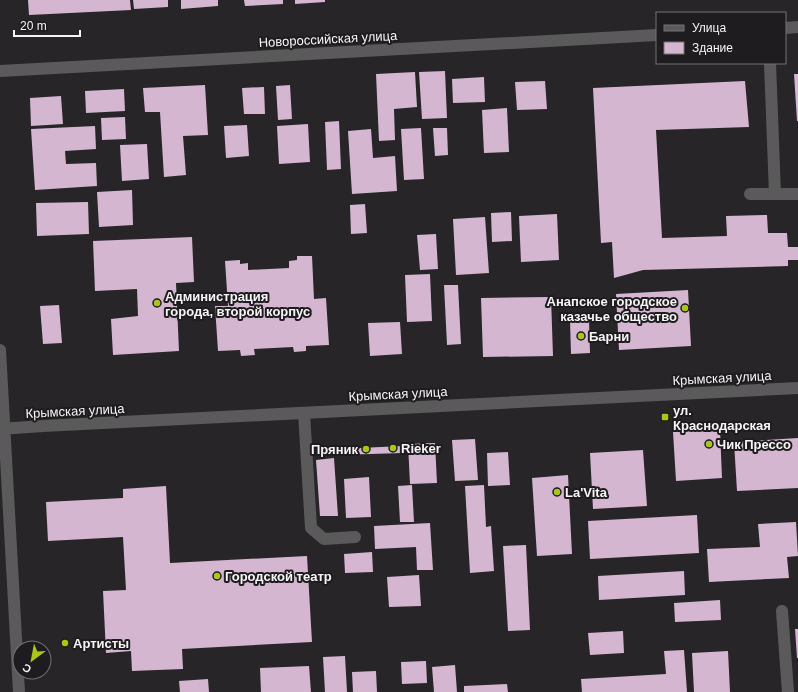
<svg xmlns="http://www.w3.org/2000/svg" width="798" height="692" font-family="Arial,sans-serif">
<rect width="100%" height="100%" fill="#282528"/>
<!-- building -->
<path fill="#d4b6d1" d="M28 0H130L131 10 29 15Z
M133 0H168V7L134 9Z
M181 0H218V6L181 9Z
M244 0H283V4L245 6Z
M295 0H325V2L295 4Z
M445 71 447 118 422 119 419 72Z
M415 72 417 107 394 109 395 140 379 141 376 74Z
M794 74H798V121H797Z
M484 77 485 102 453 103 452 79Z
M545 81 547 109 517 110 515 82Z
M745 81 749 127 656 130 662 238 727 236 726 216 767 215 768 233H787L788 247H798V260H788V266L643 270 614 278 612 242 601 243 593 88Z
M205 85 208 135 183 136 186 175 164 177 160 112H145L143 88Z
M290 85 292 119 278 120 276 86Z
M264 87 265 114H244L242 88Z
M124 89 125 111 86 113 85 91Z
M61 96 63 124 31 126 30 98Z
M507 108 509 152 484 153 482 110Z
M125 117 126 139 102 140 101 118Z
M339 121 341 169 327 170 325 122Z
M308 124 310 162 279 164 277 126Z
M247 125 249 156 226 158 224 126Z
M95 126 96 149 65 151 66 164 96 163 97 186 35 190 31 129Z
M421 128 424 179 404 180 401 129Z
M433 128H447L448 155 435 156Z
M371 129 373 158 395 156 397 191 352 194 348 131Z
M147 144 149 179 122 181 120 145Z
M132 190 133 225 99 227 97 192Z
M88 202 89 234 37 236 36 203Z
M365 204 367 233 351 234 350 205Z
M511 212 512 241 492 242 491 213Z
M557 214 559 260 521 262 519 216Z
M485 217 489 273 456 275 453 219Z
M436 234 438 269 420 270 417 235Z
M192 237 194 282 176 283 179 351 113 355 111 319 138 316 137 289 95 291 93 241Z
M297 256H312L314 299 326 298 329 345 306 346V351L294 352 293 347 254 349 255 355 241 356 240 350 218 351 215 306H228L225 261 240 260V264L248 263V270L289 268V261L297 260Z
M430 274 432 321 407 322 405 275Z
M444 285H458L461 344 447 345Z
M688 290 691 346 619 350 616 294Z
M551 297 553 356 483 357 481 298Z
M59 305 62 343 43 344 40 306Z
M570 320H589L590 353 571 354Z
M400 322 402 354 370 356 368 323Z
M720 430 722 478 676 481 673 432Z
M798 438V488L737 491 734 442Z
M475 439 478 480 455 481 452 440Z
M435 443 437 483 410 484 408 444Z
M403 446V453L337 455V449Z
M643 450 647 506 593 509 590 453Z
M508 452 510 485 488 486 487 453Z
M334 458 338 516H320L316 460Z
M568 475 572 554 537 556 532 478Z
M369 477 371 517 346 518 344 479Z
M412 485 414 522H400L398 486Z
M484 485 486 527 491 526 494 571 470 573 465 486Z
M166 486 170 563 307 556 312 642 182 649 183 669 132 671 131 651 106 653 103 591 126 590 123 537 48 541 46 502 123 498V489Z
M697 515 699 553 590 559 588 521Z
M796 522 798 556 787 557 789 578 709 582 707 549 760 547 758 524Z
M430 523 433 570H417L416 547 375 549 374 526Z
M526 545 530 630 508 631 503 546Z
M372 552 373 572 345 573 344 554Z
M684 571 685 595 599 600 598 576Z
M419 575 421 606 389 607 387 577Z
M720 600 721 620 675 622 674 603Z
M795 629H798V658H797Z
M623 631 624 653 590 655 588 633Z
M684 650 687 692H582L581 679 666 674 664 651Z
M728 651 730 692H694L692 653Z
M345 656 347 692H325L323 657Z
M426 661 427 683 402 684 401 662Z
M455 665 457 692H434L432 667Z
M309 666 311 692H261L260 668Z
M376 671 377 692H353L352 672Z
M208 679 209 692H180L179 681Z
M507 684 508 692H464V686Z"/>
<g fill="none" stroke-linecap="round" stroke-linejoin="round">
<!-- minor -->
<path stroke="#5b5a5b" stroke-width="12" d="M785 28 798 27
M770 63 775 194
M0 71 657 35
M750 194H798
M0 350 19 692
M304 413 311 528 324 539 355 537
M0 429 43 426 798 388
M782 611 788 692"/>
</g>
<!-- markers -->
<g fill="#abc716" stroke="#1e1c1e" stroke-width="1.5">
<circle cx="157" cy="303" r="4"/>
<circle cx="685" cy="308" r="4"/>
<circle cx="581" cy="336" r="4"/>
<rect x="661" y="413" width="8" height="8" rx="2"/>
<circle cx="709" cy="444" r="4"/>
<circle cx="393" cy="448" r="4"/>
<circle cx="366" cy="449" r="4"/>
<circle cx="557" cy="492" r="4"/>
<circle cx="217" cy="576" r="4"/>
<circle cx="65" cy="643" r="4"/>
</g>
<g text-anchor="middle" dominant-baseline="central" stroke-width="4" stroke-linejoin="round" paint-order="stroke">
<!-- street labels -->
<g font-size="13" fill="#f6f4f5" stroke="#1e1c1e">
<text transform="translate(328 39) rotate(-3)">Новороссийская улица</text>
<text transform="translate(722 378) rotate(-3)">Крымская улица</text>
<text transform="translate(398 394) rotate(-3)">Крымская улица</text>
<text transform="translate(75 411) rotate(-3)">Крымская улица</text>
</g>
<!-- poi labels -->
<g font-size="13" font-weight="bold" fill="#f6f4f5" stroke="#1e1c1e" text-anchor="start">
<text x="165" y="296">Администрация<tspan x="165" dy="15">города, второй корпус</tspan></text>
<text x="677" y="301" text-anchor="end">Анапское городское<tspan x="677" dy="15">казачье общество</tspan></text>
<text x="589" y="336">Барни</text>
<text x="673" y="410">ул.<tspan x="673" dy="15">Краснодарская</tspan></text>
<text x="717" y="444">Чик Прессо</text>
<text x="401" y="448">Rieker</text>
<text x="358" y="449" text-anchor="end">Пряник</text>
<text x="565" y="492">La'Vita</text>
<text x="225" y="576">Городской театр</text>
<text x="73" y="643">Артисты</text>
</g>
</g>
<!-- legend -->
<rect x="656" y="12" width="130" height="52" fill="#1e1c1e" stroke="#747274"/>
<rect x="664" y="25" width="20" height="6" fill="#5b5a5b" stroke="#747274"/>
<text x="692" y="32" font-size="12" fill="#f6f4f5">Улица</text>
<rect x="664" y="42" width="20" height="12" fill="#d4b6d1" stroke="#747274"/>
<text x="692" y="52" font-size="12" fill="#f6f4f5">Здание</text>
<!-- north arrow -->
<g transform="translate(32 660) rotate(212)"><circle r="19" fill="#1e1c1e" stroke="#747274"/>
<path d="M0-3L7 15L0 10L-7 15Z" fill="#abc716"/>
<text y="-6" font-size="11" font-weight="bold" text-anchor="middle" fill="#f6f4f5">С</text>
</g>
<!-- scale -->
<path d="M14 30v6h66v-6" fill="none" stroke="#f6f4f5" stroke-width="2"/>
<text x="20" y="30" font-size="12" fill="#f6f4f5" stroke="#1e1c1e" stroke-width="3" paint-order="stroke">20 m</text>
</svg>
